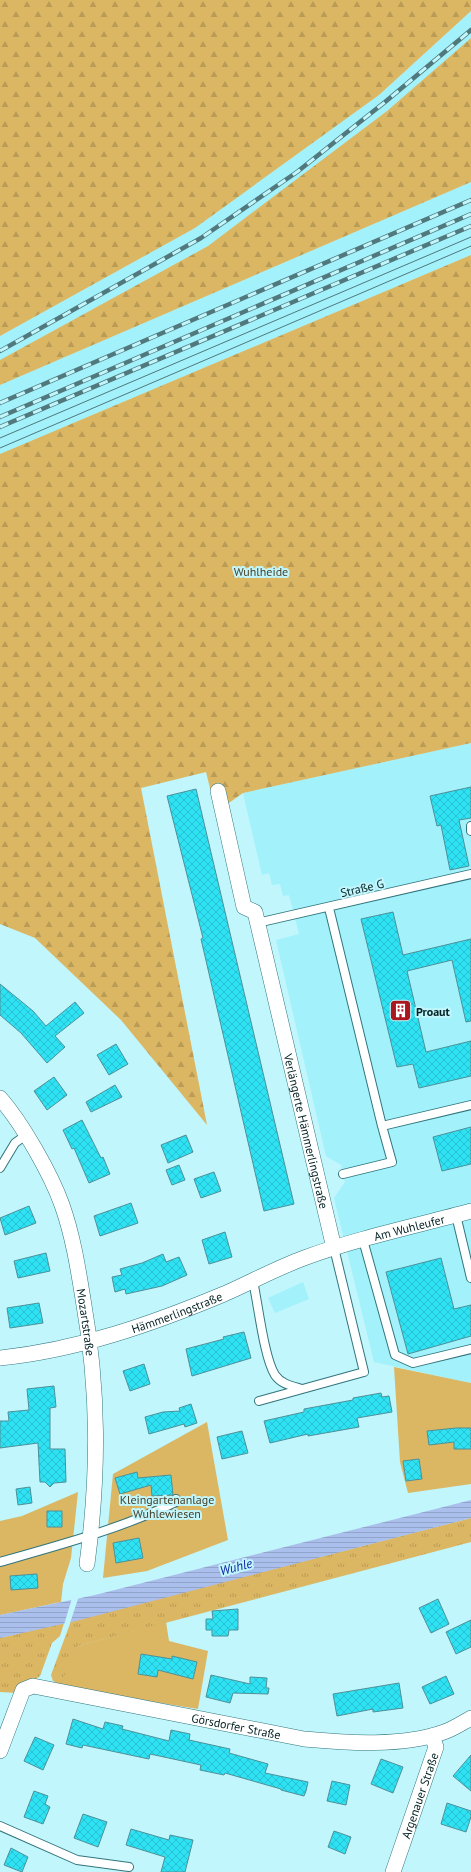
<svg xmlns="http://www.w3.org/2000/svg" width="471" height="1872" font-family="'PT Sans',sans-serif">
<defs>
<pattern id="grass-tufts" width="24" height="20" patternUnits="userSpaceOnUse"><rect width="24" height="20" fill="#dbb663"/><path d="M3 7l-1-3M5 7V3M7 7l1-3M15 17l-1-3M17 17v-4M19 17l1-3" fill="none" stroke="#ba9c56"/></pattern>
<pattern id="forest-firs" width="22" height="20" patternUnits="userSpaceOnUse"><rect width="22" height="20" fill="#dbb663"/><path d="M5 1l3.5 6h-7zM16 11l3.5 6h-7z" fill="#ba9c56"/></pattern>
<pattern id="water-rules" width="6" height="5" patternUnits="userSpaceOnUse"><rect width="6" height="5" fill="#abbfec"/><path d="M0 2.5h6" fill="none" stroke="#92a4ca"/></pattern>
<pattern id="building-cross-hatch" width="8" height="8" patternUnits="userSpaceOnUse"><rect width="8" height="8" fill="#2ee2f4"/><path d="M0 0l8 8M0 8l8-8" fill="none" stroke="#27c2d1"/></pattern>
</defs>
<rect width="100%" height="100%" fill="#c0f6fc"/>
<!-- built -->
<path fill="#a2f1fb" d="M471 11V38L387 111 208 246 0 360V336L195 228 379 95Z
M471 182V255L0 454V385Z
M471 743V1383L374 1362 334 1198 345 1182 341 1165 326 1156 276 940 299 934 294 914 289 895 283 896 280 884 272 885 269 873 262 875 243 793Z
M303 1282 309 1299 275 1313 268 1298Z"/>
<!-- grass -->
<path fill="url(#grass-tufts)" d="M471 1518V1542L78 1646 67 1688 53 1681 51 1675 71 1621Z
M64 1623 60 1636 52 1643 40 1676 17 1693 0 1692V1638Z"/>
<!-- forest -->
<path fill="url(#forest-firs)" d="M0 0H471V11L379 95 195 228 0 336Z
M471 38V182L0 385V360L208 246 387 111Z
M471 255V743L243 793 216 812 206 772 141 788 207 1125 121 1020 35 938 0 924V454Z"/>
<!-- garden -->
<path fill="#dbb663" d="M394 1367 471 1383V1484L408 1493 400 1462Z
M207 1422 228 1540 147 1571 103 1578 113 1474Z
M78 1492 71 1558 63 1584 61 1602 0 1615V1521L22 1516Z
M166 1622 169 1641 208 1651 198 1709 67 1688 62 1681 78 1646Z"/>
<!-- water -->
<path fill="url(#water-rules)" d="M471 1500V1518L76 1621 0 1638V1615L95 1595Z"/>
<!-- pier -->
<path fill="#c0f6fc" d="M79 1596 70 1623 64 1625 72 1598Z"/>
<!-- building -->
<path fill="url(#building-cross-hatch)" stroke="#4e9098" d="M471 787V818L459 820 469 866 450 870 441 825 437 826 430 796Z
M196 789 294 1204 264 1211 201 939 203 938 167 796Z
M393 912 403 955 471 939V1021L466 1022 452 960 407 971 426 1052 471 1041V1076L419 1088 413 1064 397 1067 361 919Z
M0 984 33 1011 46 1026 75 1002 84 1013 55 1036 65 1047 47 1063 21 1033 0 1015Z
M116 1044 128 1064 109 1075 97 1055Z
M54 1077 67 1095 47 1110 34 1091Z
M115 1085 122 1097 91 1112 86 1102Z
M82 1120 101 1158 103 1157 110 1174 89 1183 74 1148 72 1149 63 1130Z
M471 1127V1164L442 1171 433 1137Z
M186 1135 193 1152 168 1163 161 1145Z
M179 1165 185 1180 172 1185 166 1170Z
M214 1172 221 1191 201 1198 194 1179Z
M131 1203 138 1223 100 1236 94 1216Z
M29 1206 36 1223 5 1235 0 1218Z
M225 1232 232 1257 209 1264 202 1240Z
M46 1253 50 1271 18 1278 14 1261Z
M163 1254 166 1262 179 1257 187 1275 162 1286 126 1294 125 1289 115 1292 112 1277 122 1275 120 1269 142 1263Z
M441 1258 454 1309 471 1305V1336L408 1354 386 1272Z
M39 1303 43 1323 10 1328 7 1308Z
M244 1332 251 1358 192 1376 186 1349 224 1339 223 1337Z
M144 1364 150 1384 130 1391 123 1371Z
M54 1386 56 1407 50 1408V1449H65L66 1482 54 1483 50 1487 45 1482H40L38 1443 0 1448V1421H9L8 1412 29 1410 27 1389Z
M381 1393 382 1397 389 1396 392 1412 357 1418 359 1427 308 1436V1434L270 1443 264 1421 304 1412V1409L353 1400V1398Z
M191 1404 197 1423 185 1427 184 1424 149 1434 145 1417 163 1412 180 1411 179 1408Z
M456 1428H471V1449H454V1442L429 1445 427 1431Z
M242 1431 248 1453 222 1459 217 1437Z
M419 1459 422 1479 406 1481 403 1461Z
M137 1472 138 1478 171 1475 173 1495 152 1496 151 1485 120 1494 115 1478Z
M30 1487 32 1503 18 1505 16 1489Z
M47 1511H62V1527H47Z
M139 1538 143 1558 116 1563 113 1543Z
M37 1574 38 1588 11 1590 10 1576Z
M438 1599 449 1624 431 1633 419 1608Z
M238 1609V1630H229L228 1636H212V1630H206V1619H213L212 1611Z
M471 1620V1647L456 1654 446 1632Z
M141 1654 172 1659V1656L197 1662 193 1679 158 1670 157 1677 138 1674Z
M211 1675 250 1684V1677L267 1678 266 1688H269L268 1694 233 1693 230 1703 206 1697Z
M446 1676 454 1694 430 1704 422 1687Z
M399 1683 403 1708 373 1712V1709L337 1716 333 1694Z
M73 1719 103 1729 105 1722 123 1726 122 1729 169 1741 171 1730 190 1734 189 1740 230 1749 229 1753 268 1764 265 1773 308 1782 306 1791 304 1796 281 1790V1789L225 1773 224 1775 200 1770 201 1765 150 1754 149 1759 83 1745 82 1748 66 1744Z
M35 1737 54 1745 43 1770 24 1761Z
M471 1755V1791L453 1776Z
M381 1759 403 1767 393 1793 371 1784Z
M332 1781 350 1785 346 1805 327 1801Z
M34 1791 48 1796 45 1804 50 1807 43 1824 24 1817Z
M447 1803 471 1811V1817L466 1832 441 1824Z
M83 1814 107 1822 98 1847 74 1838Z
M131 1829 169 1840 170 1835 193 1840 185 1872H161L165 1857 126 1845Z
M334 1831 351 1837 345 1854 328 1847Z
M11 1848 28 1857 22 1872 4 1865Z"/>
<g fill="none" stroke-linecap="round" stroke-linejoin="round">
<defs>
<path id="service" d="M471 826V831
M329 908 382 1126 471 1105
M257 923 471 874
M0 1168 15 1143 26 1135
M343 1174 392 1162 382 1126
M456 1215 471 1278
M363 1240 395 1355 413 1363 471 1349
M253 1281C258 1303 264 1358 275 1375 281 1384 292 1386 302 1389
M259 1401 364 1372 334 1248
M0 1562C60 1545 120 1529 176 1502V1499
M0 1826 77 1860 129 1867"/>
<g id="minor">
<path id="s1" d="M218 791 244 907 255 912 334 1248"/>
<path id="s2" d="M0 1098C22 1123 51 1174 62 1205 73 1236 78 1268 83 1299 99 1390 99 1473 87 1564"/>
<path id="s3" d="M0 1358C78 1350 152 1324 224 1294 251 1282 277 1268 304 1258 358 1238 416 1226 471 1211"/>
<path id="s4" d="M0 1751 23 1690 33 1686 304 1739C347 1743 402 1747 444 1732 453 1729 462 1723 471 1718"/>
<path id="s5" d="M393 1872 436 1747 432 1736"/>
</g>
</defs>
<!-- service casing -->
<use href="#service" stroke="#32757d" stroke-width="10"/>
<!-- minor casing -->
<use href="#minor" stroke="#32757d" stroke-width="16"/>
<!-- service -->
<use href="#service" stroke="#fff" stroke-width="8"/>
<!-- minor -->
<use href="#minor" stroke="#fff" stroke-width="15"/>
<!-- tram -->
<path stroke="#51787c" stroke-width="1" d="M0 438 471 237
M0 448 471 246"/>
<defs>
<path id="rail" d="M0 351 201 238 297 172 385 102 471 30
M0 403 471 200
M0 417 471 214
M0 427 471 226"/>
</defs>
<!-- rail casing -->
<use href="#rail" stroke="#51787c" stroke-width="4.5"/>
<!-- rail -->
<use href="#rail" stroke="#c0f6fc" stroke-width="3" stroke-dasharray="9" stroke-linecap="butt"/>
</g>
<!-- icons -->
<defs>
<symbol id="building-square" viewBox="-11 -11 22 22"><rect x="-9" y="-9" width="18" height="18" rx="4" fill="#ab171e" stroke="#c0f6fc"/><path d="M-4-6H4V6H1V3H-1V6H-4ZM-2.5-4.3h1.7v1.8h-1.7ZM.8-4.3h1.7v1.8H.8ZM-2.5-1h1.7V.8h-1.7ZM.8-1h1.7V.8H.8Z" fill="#fff"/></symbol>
</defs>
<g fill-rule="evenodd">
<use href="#building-square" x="388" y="998" width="25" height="25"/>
</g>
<g text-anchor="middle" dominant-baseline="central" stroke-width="4" stroke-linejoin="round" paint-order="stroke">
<!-- park labels -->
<g font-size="12" fill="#4b4028" stroke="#c0f6fc">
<text x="261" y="571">Wuhlheide</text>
<text x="167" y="1499">Kleingartenanlage<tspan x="167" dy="14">Wuhlewiesen</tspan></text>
</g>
<!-- street labels -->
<g font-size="12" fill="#042124" stroke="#c0f6fc">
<text transform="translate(362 888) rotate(-13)">Straße G</text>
<text stroke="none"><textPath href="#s1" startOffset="356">Verlängerte Hämmerlingstraße</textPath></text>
<text stroke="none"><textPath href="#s3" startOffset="431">Am Wuhleufer</textPath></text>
<text stroke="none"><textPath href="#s3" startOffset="183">Hämmerlingstraße</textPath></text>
<text stroke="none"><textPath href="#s2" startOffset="244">Mozartstraße</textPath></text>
<text stroke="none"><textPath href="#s4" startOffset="283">Görsdorfer Straße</textPath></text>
<text stroke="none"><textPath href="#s5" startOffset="81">Argenauer Straße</textPath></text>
</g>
<!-- poi labels -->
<g font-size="12" font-weight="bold" fill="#042124" stroke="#c0f6fc" text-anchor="start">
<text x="416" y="1011">Proaut</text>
</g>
<!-- water labels -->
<g font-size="13" font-style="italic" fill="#0e23a2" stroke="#c0f6fc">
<text transform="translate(236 1567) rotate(-15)">Wuhle</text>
</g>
</g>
</svg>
